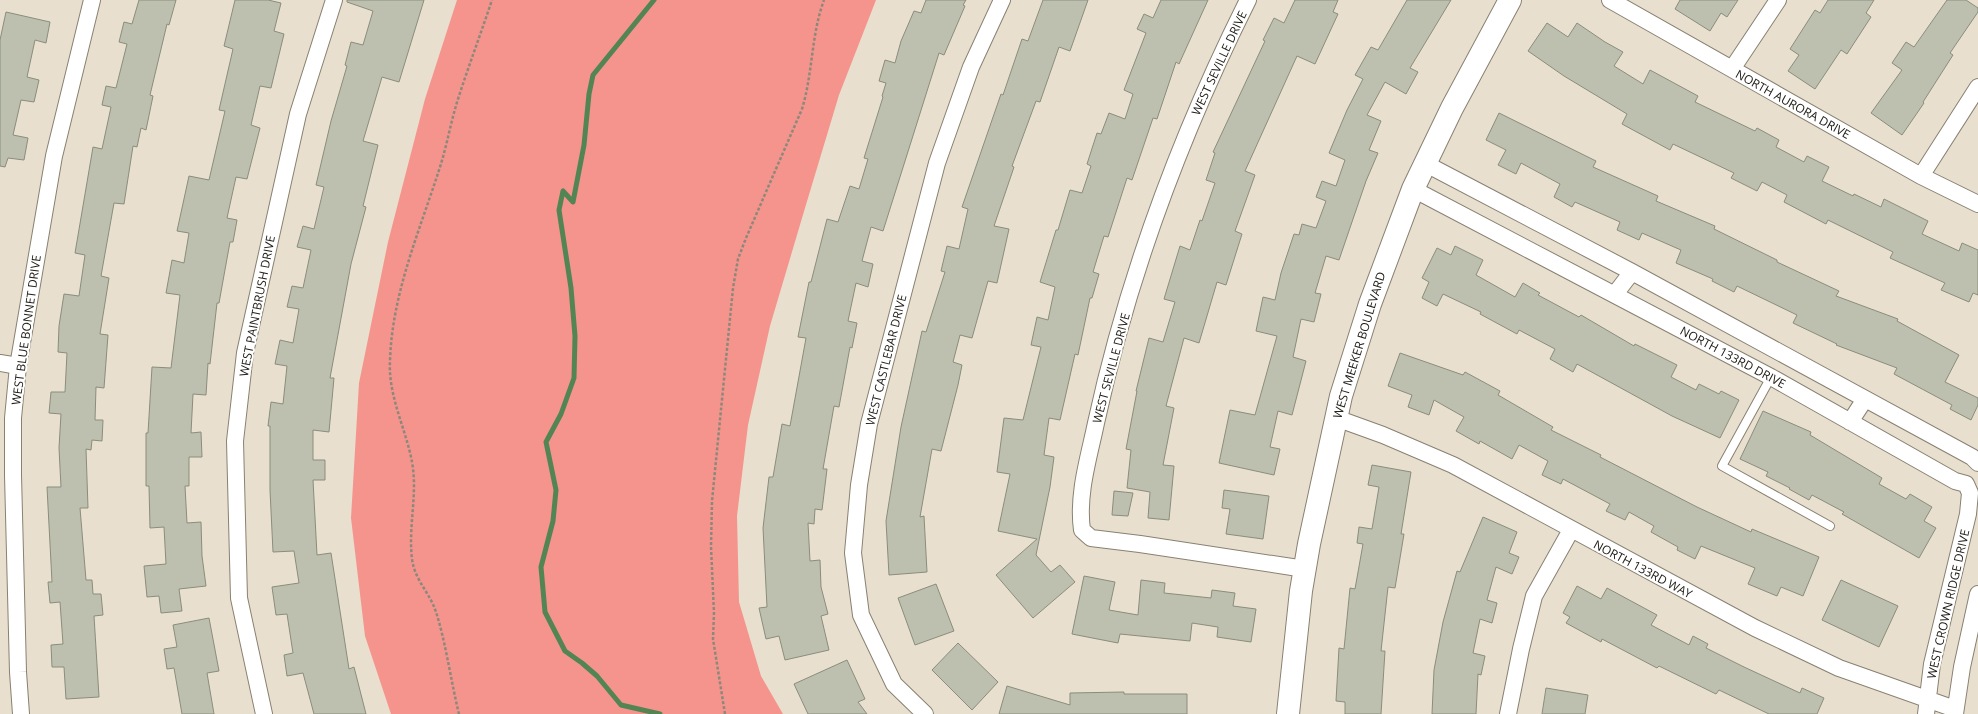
<svg xmlns="http://www.w3.org/2000/svg" width="1978" height="714" font-family="'Open Sans',sans-serif">
<rect width="100%" height="100%" fill="#e8dfce"/>
<!-- green -->
<path fill="#f5948c" d="M457 0H876L839 95 805 208 770 326 748 425 737 516 739 602 761 676 783 714H391L365 636 351 518 359 383 388 242 425 99Z"/>
<g fill="none" stroke-linecap="round" stroke-linejoin="round">
<!-- stream -->
<path stroke="#538554" stroke-width="5" d="M654 0 593 75 589 94 584 145 573 202 563 191 559 210 571 288 575 336 574 378 561 414 546 442 556 490 553 521 541 567 545 612 565 651 582 663 597 676 621 705 660 714"/>
</g>
<!-- building -->
<path fill="#bdc0af" stroke="#8a8d7d" d="M139 0H176L169 25 167 24 150 95 153 96 146 130 141 128 137 147 133 146 124 204 114 203 101 276 109 278 100 334 108 335 104 388 96 387 95 420H103L102 441 92 440 91 450 86 449 88 508H80L86 580H92L93 594H101L103 615 94 616 99 697 66 699 64 667H52L51 645 63 644 60 602 50 603 48 582H52L47 487H61L59 448 61 414 49 413 51 392H65L67 353 58 352 59 326 64 294 79 296 85 255 75 253 93 147 102 149 111 107 102 105 106 86 116 88 127 44 119 42 124 22 132 24Z
M235 0H268L281 3 274 31 284 34 271 88 260 86 251 125 260 128 247 179 236 177 227 218 237 220 233 242H230L219 303H217L210 364 208 363 206 395 193 394 191 433 201 432 202 457H189V486H185L187 523 201 522 202 556 206 586 179 589 182 611 161 613 159 596 147 597 144 566 166 564 164 527 150 528 149 486H146V433H148L152 367 171 368 180 295 166 293 172 260 184 263 189 233 177 231 189 176 209 180 225 111 219 110 233 49 224 46Z
M347 0H424L399 82 382 77 363 141 378 145 363 206 366 207 351 264 330 378H334L329 432 313 430V460H325V480H313L317 555 331 553 349 669 354 667 366 714H314L303 673 287 676 284 655 293 653 287 614 276 615 272 587 299 583 294 551 273 552 270 490V426H268L271 402 283 404 287 366 275 364 280 340 293 343 299 309 287 307 292 286 303 288 311 250 297 247 303 226 314 229 324 187 316 185 331 121 347 66 345 65 351 42 363 45 373 11 347 2Z
M926 0H966L963 5 965 6 944 55 939 53 883 231 871 227 862 261 873 264 868 287 856 283 848 321 857 323 852 348 850 347 839 407 834 406 823 469H827L822 510 815 509 814 524 808 523 810 561 820 560 821 587 828 614 821 616 829 650 785 660 779 636 766 639 759 608 767 607 763 528 769 477H773L782 424 790 426 806 338 798 337 809 282H811L827 219 838 222 850 186 859 189 868 159 864 158 883 97 882 96 886 83 879 81 885 60 895 63 901 41 914 11 921 13Z
M1043 0H1088L1070 51 1059 47 1040 102 1036 101 1012 166 1014 167 994 226 1009 229 997 283 988 281 972 338 960 335 953 362 962 365 958 385 941 451 932 449 920 517 924 516 927 572 889 575 886 521 901 427 922 331 926 332 945 272 941 271 947 246 959 249 968 209 962 207 1001 94 1003 95 1022 39 1028 41Z
M1161 0H1208L1179 64 1176 62 1157 119 1153 118 1132 180 1127 178 1108 237 1104 236 1093 272 1099 274 1092 298H1090L1078 355 1075 354 1060 420 1049 418 1044 455 1054 457 1050 487 1036 555 1051 572 1060 565 1075 582 1033 618 996 575 1037 539 998 531 1010 474 997 472 1004 418 1023 420 1041 347 1031 345 1037 317 1048 320 1055 287 1040 282 1056 230H1058L1070 190 1082 193 1091 166 1087 164 1097 133 1101 134 1109 113 1125 119 1133 94 1124 90 1146 33 1137 29 1144 14 1153 18Z
M1295 0H1338L1333 12 1338 14 1315 64 1297 56 1245 171 1255 175 1235 231 1242 234 1226 285 1217 282 1199 343 1184 338 1166 406 1174 408 1163 465 1174 466 1169 520 1148 518 1150 492 1127 488 1131 450 1126 449 1137 391H1136L1149 338 1163 342 1175 302 1164 299 1180 246 1190 250 1200 220 1202 221 1215 183 1206 180 1215 153 1213 152 1265 41 1263 40 1274 18 1284 23Z
M1407 0H1451L1410 68 1418 72 1406 94 1385 82 1367 115 1381 121 1369 150 1378 153 1366 181 1339 260 1326 256 1315 293 1321 294 1314 322 1301 319 1293 357 1306 361 1292 415 1278 411 1270 447 1280 449 1274 475 1219 463 1230 410 1255 415 1277 336 1256 331 1263 297 1275 300 1281 273 1294 234 1299 235 1302 224 1316 228 1326 201 1316 197 1322 181 1336 186 1345 160 1329 153 1347 110 1363 79 1355 75 1371 47 1378 50Z
M1680 0H1738L1727 17 1721 13 1710 31 1675 9Z
M1828 0H1874L1866 13 1871 17 1847 54 1841 50 1815 89 1788 71 1799 55 1790 49 1815 10 1820 13Z
M1947 0H1966L1978 8V12L1950 53 1953 55 1923 102 1924 103 1902 135 1871 113 1902 70 1892 63 1906 42 1914 47Z
M6 12 50 22 46 43 35 40 27 77 39 80 34 102 21 100 13 135 28 138 24 160 8 158 5 167 0 166V40Z
M1547 23 1568 37 1577 23 1605 42 1623 52 1614 66 1643 84 1650 70 1698 96 1695 102 1755 131 1757 128 1779 140 1776 147 1804 162 1807 156 1829 167 1822 181 1853 196 1854 194 1881 207 1884 199 1928 221 1922 234 1959 251 1962 243 1978 250V295L1973 293 1969 302 1941 290 1945 283 1890 258 1893 252 1828 220 1826 224 1784 202 1787 195 1762 182 1757 191 1731 178 1734 173 1673 144 1670 150 1622 124 1627 114 1564 76 1528 51Z
M1499 113 1596 161 1593 167 1658 196 1656 201 1715 226 1714 229 1777 260V262L1839 291 1836 296 1898 319 1897 321 1959 355 1945 382 1978 398V405L1971 420 1950 409 1952 405 1894 374 1897 368 1836 345 1837 344 1793 323 1797 315 1737 286 1734 292 1712 281 1713 279 1676 263 1681 250 1642 233 1639 240 1617 230 1620 222 1575 202 1572 207 1554 197 1560 184 1521 163 1516 174 1498 165 1506 150 1486 140Z
M1455 246 1483 260 1476 275 1515 297 1523 283 1540 293 1538 295 1579 317 1581 315 1634 346 1635 344 1677 365 1671 377 1696 390 1699 384 1719 394 1721 391 1739 400 1720 438 1672 416 1577 364 1573 372 1550 359 1555 349 1519 330 1517 334 1480 314 1481 312 1443 294 1437 306 1422 298 1429 282 1422 278 1437 248 1451 255Z
M1400 353 1463 375 1465 372 1500 391 1498 395 1553 427 1551 430 1601 455 1600 457 1697 507 1751 532 1752 529 1819 557 1803 596 1781 587 1777 596 1748 584 1755 568 1701 546 1695 559 1677 550 1678 547 1651 532 1654 526 1629 512 1625 520 1606 511 1610 504 1563 479 1561 484 1542 475 1548 461 1519 445 1512 459 1480 441 1479 444 1456 431 1464 417 1434 400 1429 415 1408 407 1412 395 1388 386Z
M1763 411 1811 432 1810 435 1882 478 1879 484 1906 499 1910 494 1932 507 1924 521 1936 528 1919 558 1842 514 1844 512 1812 495 1809 500 1789 489 1790 488 1766 476 1768 472 1740 459Z
M1372 465 1411 472 1401 534H1404L1395 588 1388 587 1381 651H1385L1381 714H1345V702L1336 701 1339 648 1344 649 1350 588 1355 589 1363 544 1357 543 1359 527 1372 529 1379 487 1368 485Z
M1224 490 1269 496 1263 539 1226 534 1230 509 1222 508Z
M1114 491 1133 493 1128 516 1112 515Z
M1483 517 1517 532 1509 553 1519 557 1512 574 1496 567 1487 600 1497 603 1492 623 1480 619 1473 653 1485 656 1481 675 1478 674 1476 714H1432L1434 670 1443 622 1457 571 1460 572Z
M1084 576 1115 582 1109 610 1138 615 1141 580 1165 583 1164 593 1211 598 1212 590 1235 593 1233 606 1256 609 1251 642 1217 637 1218 627 1192 623 1190 641 1120 634 1118 643 1072 634Z
M1841 580 1898 606 1879 647 1822 620Z
M936 584 954 631 915 645 898 598Z
M1577 586 1601 599 1607 588 1657 615 1651 625 1689 645 1693 636 1708 644 1706 648 1744 667 1800 693 1802 688 1824 698 1817 714H1769L1719 690 1716 694 1659 666 1657 668 1602 639 1601 642 1566 623 1570 617 1563 613Z
M209 618 219 671 207 673 214 714H182L174 668 167 669 164 649 177 647 173 625Z
M958 643 998 682 972 710 932 670Z
M847 660 865 699 858 702 867 714H808L794 684Z
M1007 686 1070 705V693L1124 692V694H1187V714H999Z
M1546 688 1588 695 1585 714H1542Z"/>
<g fill="none" stroke-linecap="round" stroke-linejoin="round">
<defs>
<path id="lane" d="M1771 377 1722 466 1830 526"/>
<path id="street" d="M1248 0C1181 134 1128 276 1096 423 1089 457 1077 494 1082 530L1091 538 1140 544 1305 569
M1610 0 1921 176 1978 204
M1732 69 1778 0
M1426 164 1632 272 1972 457 1978 463
M1921 176 1978 87
M1413 189 1771 377 1955 481 1966 484 1970 493 1968 514 1932 664 1926 714
M1615 294 1632 272
M0 363 18 366
M1336 418 1383 435 1453 465 1755 628 1839 668 1955 709
M1850 422 1865 399
M21 714 18 672 13 475V418L18 366 54 156 92 0
M264 714 239 598 235 441 245 353 298 114 334 0
M925 714 894 684 861 615 853 553 859 485 869 424 937 163 971 67 1002 0
M1508 714 1521 649 1534 596 1571 530
M1955 714 1962 667 1978 594"/>
<path id="secondary" d="M1288 714 1301 591 1309 544 1341 396 1370 304 1413 189 1452 108 1510 0"/>
</defs>
<!-- lane casing -->
<use href="#lane" stroke="#888172" stroke-width="10"/>
<!-- street casing -->
<use href="#street" stroke="#888172" stroke-width="18"/>
<!-- secondary casing -->
<use href="#secondary" stroke="#888172" stroke-width="24"/>
<!-- path -->
<path stroke="#8e887c" stroke-width="2.5" stroke-dasharray="3 2" stroke-linecap="butt" d="M459 714C451 682 446 643 436 612 429 591 415 581 412 559 408 526 418 494 412 462 406 429 388 396 390 361 392 293 420 230 440 167 447 145 451 121 458 99 469 65 481 33 492 0
M725 714 713 639 714 613 711 547 712 501 733 288 738 259 746 238 802 109C813 73 811 35 824 0"/>
<!-- lane -->
<use href="#lane" stroke="#fff" stroke-width="8"/>
<!-- street -->
<use href="#street" stroke="#fff" stroke-width="16"/>
<!-- secondary -->
<use href="#secondary" stroke="#fff" stroke-width="22"/>
</g>
<g text-anchor="middle" dominant-baseline="central" stroke-width="4" stroke-linejoin="round" paint-order="stroke">
<!-- street labels -->
<g font-size="12" fill="#23201a" stroke="#fff">
<text transform="translate(1219 63) rotate(-65)">WEST SEVILLE DRIVE</text>
<text transform="translate(1793 104) rotate(29)">NORTH AURORA DRIVE</text>
<text transform="translate(257 306) rotate(-79)">WEST PAINTBRUSH DRIVE</text>
<text transform="translate(26 330) rotate(-82)">WEST BLUE BONNET DRIVE</text>
<text transform="translate(1359 345) rotate(-73)">WEST MEEKER BOULEVARD</text>
<text transform="translate(1733 357) rotate(28)">NORTH 133RD DRIVE</text>
<text transform="translate(886 360) rotate(-76)">WEST CASTLEBAR DRIVE</text>
<text transform="translate(1111 368) rotate(-75)">WEST SEVILLE DRIVE</text>
<text transform="translate(1643 569) rotate(28)">NORTH 133RD WAY</text>
<text transform="translate(1948 604) rotate(-77)">WEST CROWN RIDGE DRIVE</text>
</g>
</g>
</svg>
